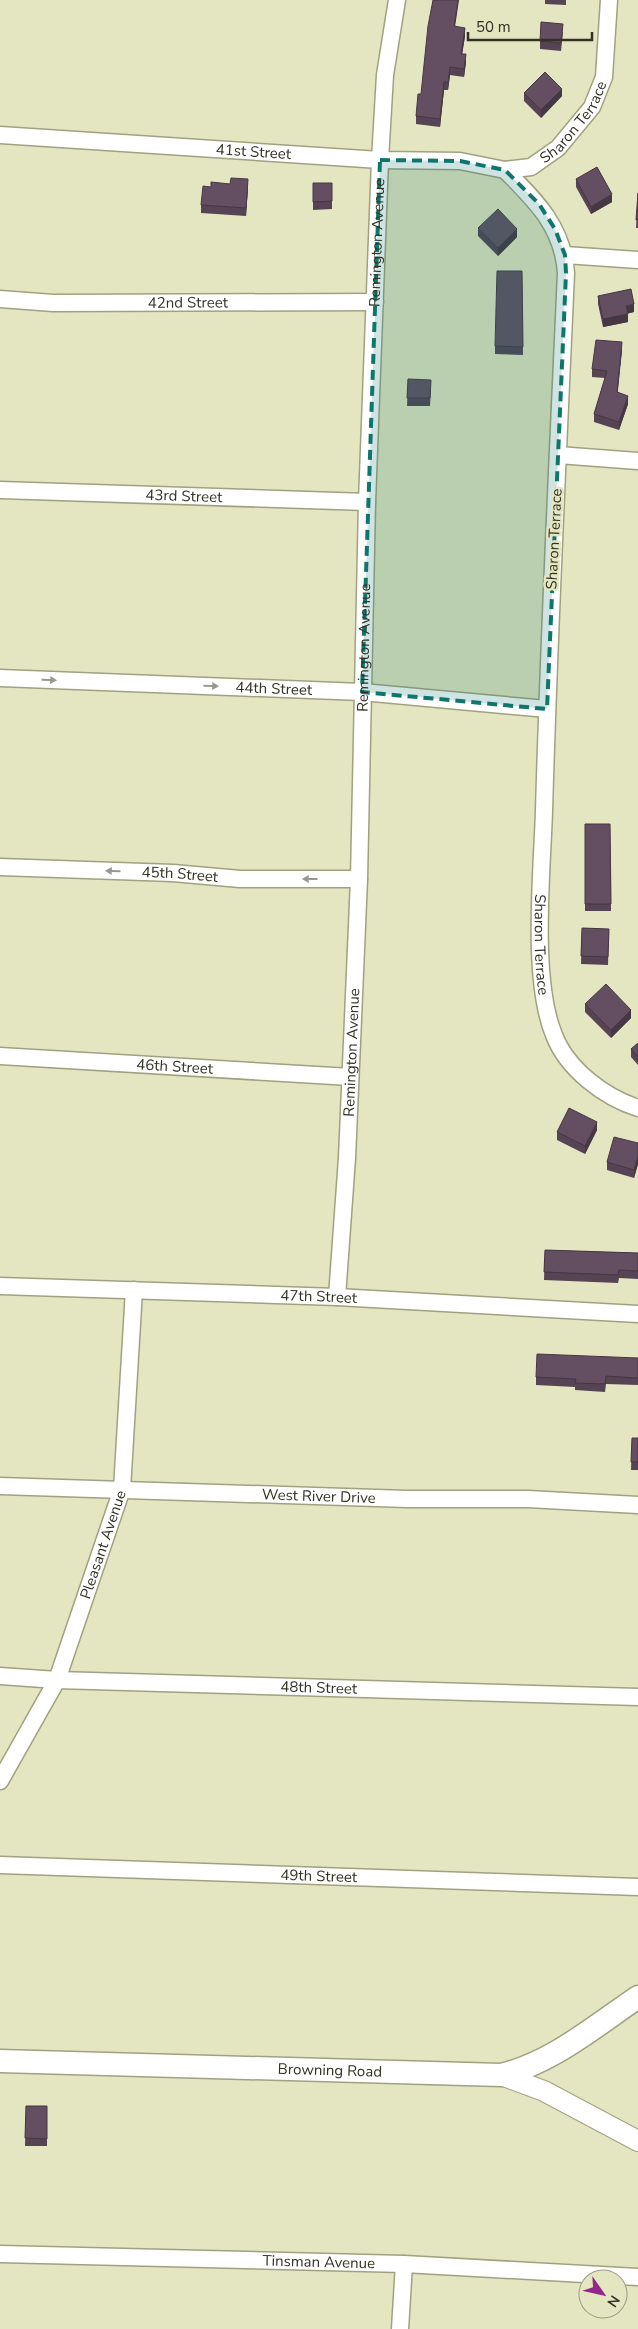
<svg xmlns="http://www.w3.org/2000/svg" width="638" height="2329" font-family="'Nunito Sans',sans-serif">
<rect width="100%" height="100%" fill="#e4e5c1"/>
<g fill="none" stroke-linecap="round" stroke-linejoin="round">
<defs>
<g id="minor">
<path id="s1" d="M0 135 380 160 460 161 505 170 531 167 558 148 592 107 604 77 609 0"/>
<path id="s2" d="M505 170C536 201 563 227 566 273 558 453 549 632 544 811 542 873 531 979 554 1035 567 1069 604 1097 638 1108"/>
<path d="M565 255 638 260"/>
<path id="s3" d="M0 299 53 303 375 302"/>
<path d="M558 455 638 461"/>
<path id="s4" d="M0 490 367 502"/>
<path id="s5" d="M0 678 362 692 547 709"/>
<path id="s6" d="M0 867 173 873 240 879H359"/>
<path id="s7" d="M0 1056 350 1077"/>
<path id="s8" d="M0 1286 337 1297 638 1314"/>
<path id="s9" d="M337 1297 347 1158 359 879 367 502 380 160 385 75 397 0"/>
<path id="s10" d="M0 1486 407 1499H528L638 1505"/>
<path id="s11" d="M0 1676 57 1680 638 1697"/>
<path id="s12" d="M0 1781 57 1680 122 1489 134 1290"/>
<path id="s13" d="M0 1865 638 1887"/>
<path id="s14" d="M0 2254 404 2264 638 2277"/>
<path d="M400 2329 404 2264"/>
</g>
<path id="tertiary" d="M501 2075 544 2091 638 2141"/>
<g id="secondary">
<path id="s15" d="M0 2061 501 2075C552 2063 595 2026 638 1997"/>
</g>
</defs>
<!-- minor casing -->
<use href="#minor" stroke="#a1a180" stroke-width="19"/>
<!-- tertiary casing -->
<use href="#tertiary" stroke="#a1a180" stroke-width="22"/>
<!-- secondary casing -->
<use href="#secondary" stroke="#a1a180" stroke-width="25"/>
<!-- minor -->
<use href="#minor" stroke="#fff" stroke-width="16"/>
<!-- tertiary -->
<use href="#tertiary" stroke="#fff" stroke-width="20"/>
<!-- secondary -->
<use href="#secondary" stroke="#fff" stroke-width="22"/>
</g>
<!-- wall -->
<path fill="#564353" d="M545 0H566V5L545 4Z
M455 27 465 36 462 54 466 62 464 77 450 75 448 90H444L440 127 416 124V116L421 94Z
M563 32 561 51 540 49V41Z
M524 93 562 96 541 118 524 101Z
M576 179 612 202 591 214 576 187Z
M313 183H332V209L313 210Z
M230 184 248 187 246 216 201 213V205L211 187Z
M638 193V228H636Z
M478 228 517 237 498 256 478 236Z
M522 271 523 355 495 354V346Z
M598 296 634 312 628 313V322L603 327 598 304Z
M622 350 617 393 628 404 619 430 594 422V414L605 378 592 377V369Z
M408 379 431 388 430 406H407Z
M585 824H610L611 911H585Z
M582 928 609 929 608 965 581 964Z
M585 1004 631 1018 611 1038 585 1012Z
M638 1043V1065L631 1057V1049Z
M597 1130 585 1154 557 1140V1132Z
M638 1143V1164L634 1178 607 1170V1162Z
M545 1250 638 1253V1279L619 1278 618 1283 544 1280Z
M638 1358V1385L606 1384 605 1392 575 1390V1387L536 1385V1377Z
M632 1438H638V1470H631Z
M26 2106H47V2146H25Z"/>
<!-- shaded-wall -->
<path fill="#463744" d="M458 0H459L454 34V26Z
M465 28V36L461 62V54Z
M466 54V62L464 77V69Z
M450 67V75L448 90V83Z
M444 82V90L440 127V119Z
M562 89V96L541 118V110Z
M248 179V187L246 216V208Z
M612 194V202L591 214V207Z
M517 229V237L498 256V248Z
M634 304V312L626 314V306Z
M628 314V322L603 327V319Z
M622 342V350L617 400V392Z
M628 396V404L619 430V422Z
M631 1010V1018L611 1038V1030Z
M597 1122V1130L585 1154V1146Z
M638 1156V1164L634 1178V1170Z"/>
<!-- building -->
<path fill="#644e61" stroke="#463744" d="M433 0H458L454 26 465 28 461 54H466L464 69 450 67 448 83 444 82 440 119 416 116 418 94H421L428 26Z
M541 22 563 24 561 43 540 41Z
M545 72 562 89 541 110 524 93Z
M597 167 612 194 591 207 576 179Z
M231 178 248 179 246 208 201 205 203 186 211 187V182L230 184Z
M313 183H332V201L313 202Z
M638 193V220H636Z
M498 209 517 229 498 248 478 228Z
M497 271H522L523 347 495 346Z
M631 289 634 304 626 306 628 314 603 319 598 296Z
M596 340 622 342 617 392 628 396 619 422 594 414 607 371 592 369Z
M408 379 431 380 430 398H407Z
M585 824H610L611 904H585Z
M582 928 609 929 608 957 581 956Z
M606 984 631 1010 611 1030 585 1004Z
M638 1043V1057L631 1049Z
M569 1108 597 1122 585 1146 557 1132Z
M614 1137 638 1143V1156L634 1170 607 1162Z
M545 1250 638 1253V1271L619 1270 618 1275 544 1272Z
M537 1354 638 1358V1378L606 1376 605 1384 575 1383 576 1379 536 1377Z
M632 1438H638V1462H631Z
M26 2106H47V2139L25 2138Z"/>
<!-- one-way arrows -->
<defs><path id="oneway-solid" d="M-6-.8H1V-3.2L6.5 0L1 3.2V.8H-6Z" transform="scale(1.25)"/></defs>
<g fill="#989892">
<use href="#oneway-solid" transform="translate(49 680) rotate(2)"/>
<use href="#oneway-solid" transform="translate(211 686) rotate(2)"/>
<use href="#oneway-solid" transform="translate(113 871) rotate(-178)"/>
<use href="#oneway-solid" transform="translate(310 879) rotate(180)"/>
</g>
<!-- marked area -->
<path fill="#0f766e" fill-opacity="0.2" stroke="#0f766e" stroke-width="4" stroke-dasharray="10 6" stroke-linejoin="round" d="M380 160 460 161 505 170 539 204 555 229 565 255 566 273 547 709 362 692Z"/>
<g text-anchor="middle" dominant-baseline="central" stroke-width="5" stroke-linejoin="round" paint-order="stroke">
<!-- street labels -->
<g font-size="15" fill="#313124" stroke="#e4e5c1">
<text stroke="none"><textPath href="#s1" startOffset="596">Sharon Terrace</textPath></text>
<text stroke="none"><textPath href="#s1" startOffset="254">41st Street</textPath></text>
<text stroke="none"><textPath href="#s9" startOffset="1055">Remington Avenue</textPath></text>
<text stroke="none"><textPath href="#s3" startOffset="188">42nd Street</textPath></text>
<text stroke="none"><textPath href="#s4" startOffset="184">43rd Street</textPath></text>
<text transform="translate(554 539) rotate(-87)">Sharon Terrace</text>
<text stroke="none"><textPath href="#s9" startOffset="650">Remington Avenue</textPath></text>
<text stroke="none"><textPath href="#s5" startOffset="274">44th Street</textPath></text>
<text stroke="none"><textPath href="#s6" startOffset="180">45th Street</textPath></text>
<text stroke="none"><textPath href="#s2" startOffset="795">Sharon Terrace</textPath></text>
<text stroke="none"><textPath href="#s9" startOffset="245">Remington Avenue</textPath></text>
<text stroke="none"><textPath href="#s7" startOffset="175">46th Street</textPath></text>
<text stroke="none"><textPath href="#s8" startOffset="319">47th Street</textPath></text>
<text stroke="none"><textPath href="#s10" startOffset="319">West River Drive</textPath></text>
<text stroke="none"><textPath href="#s12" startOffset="259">Pleasant Avenue</textPath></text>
<text stroke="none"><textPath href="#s11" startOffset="319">48th Street</textPath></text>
<text stroke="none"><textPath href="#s13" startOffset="319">49th Street</textPath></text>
<text stroke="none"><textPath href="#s15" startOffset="330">Browning Road</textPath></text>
<text stroke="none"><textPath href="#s14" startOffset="319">Tinsman Avenue</textPath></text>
</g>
</g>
<!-- north arrow -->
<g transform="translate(603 2294) rotate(124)"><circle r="24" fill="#e4e5c1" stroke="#9c9d82"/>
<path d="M0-4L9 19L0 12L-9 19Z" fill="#92288b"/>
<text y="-8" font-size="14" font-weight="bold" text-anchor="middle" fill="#313124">N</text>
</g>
<!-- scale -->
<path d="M468 32v8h124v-8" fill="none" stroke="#313124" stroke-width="2.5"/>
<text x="476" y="32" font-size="15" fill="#313124" stroke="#e4e5c1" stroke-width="4" paint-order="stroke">50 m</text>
</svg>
